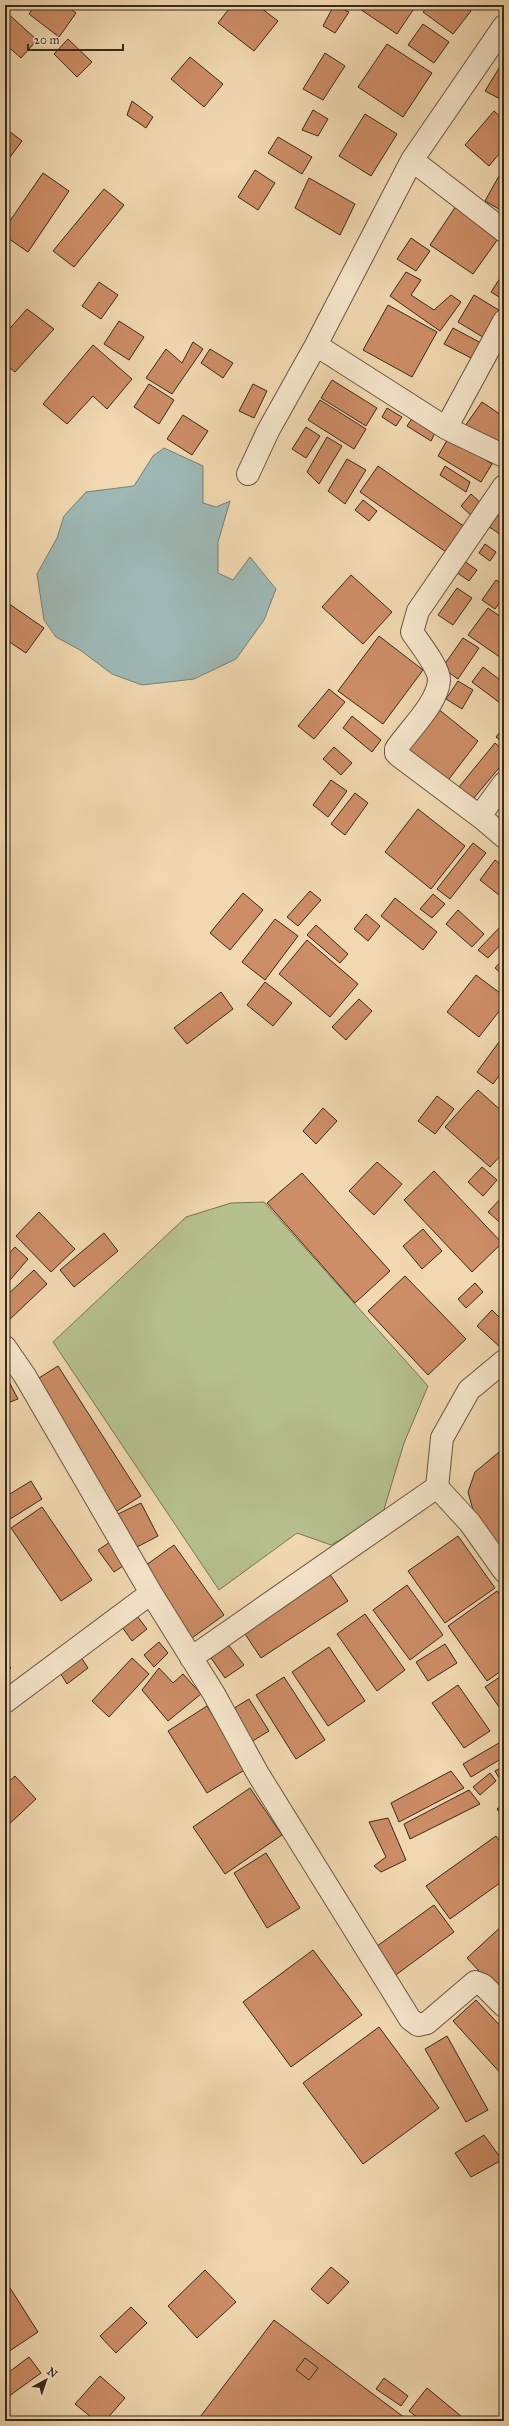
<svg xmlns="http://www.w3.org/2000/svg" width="509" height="2426" font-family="'IM FELL Great Primer',serif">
<rect width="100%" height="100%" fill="#f1d8b0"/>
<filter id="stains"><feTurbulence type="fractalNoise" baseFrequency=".005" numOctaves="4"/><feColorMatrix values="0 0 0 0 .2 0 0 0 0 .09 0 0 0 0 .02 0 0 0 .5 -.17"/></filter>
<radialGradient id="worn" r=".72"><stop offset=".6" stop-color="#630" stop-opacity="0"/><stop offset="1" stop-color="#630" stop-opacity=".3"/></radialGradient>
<!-- green -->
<path fill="#b6c08e" stroke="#777554" d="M264 1202 428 1386 404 1443 382 1516 331 1545 297 1533 219 1590 53 1342 186 1217 231 1203Z"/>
<!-- water -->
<path fill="#9eb8b5" stroke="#757f77" d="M164 448 203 466V503L216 507 230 501 218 542V573L233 580 250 557 276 589 264 620 236 659 194 679 142 685 112 674 80 650 56 637 44 620 37 574 57 538 64 516 86 492 134 486 153 456Z"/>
<!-- building -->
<path fill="#cd8d66" stroke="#382a1b" d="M35 5H65L76 13 59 37 29 14Z
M232 5H257L278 21 254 51 218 23Z
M334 5 349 12 335 33 323 26Z
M354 5H405L413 10 397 34Z
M429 5H463L471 11 453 34 423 12Z
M5 11 37 40 21 58 5 44Z
M423 24 449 42 434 63 408 45Z
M68 39 92 62 77 77 54 54Z
M387 44 432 73 403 117 358 87Z
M325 53 345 66 323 100 303 89Z
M190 57 223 84 204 107 171 79Z
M504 60V101L485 91Z
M132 101 153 117 146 128 127 115Z
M313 110 328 119 318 136 302 130Z
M494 111 504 120V148L489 166 465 145Z
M365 114 397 134 371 176 339 156Z
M5 128 22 141 5 164Z
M278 137 312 157 302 174 268 153Z
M504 167V212L485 201Z
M255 170 275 183 258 210 238 197Z
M43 173 69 191 28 252 5 236V228Z
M309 178 355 204 340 235 295 208Z
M104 189 124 205 74 267 53 251Z
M456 206 500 236 473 274 430 245Z
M411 238 430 251 416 271 397 259Z
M406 272 421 280 411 295 434 310 451 295 461 302 440 331 390 296Z
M504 272V300L491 292Z
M99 282 118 295 101 319 82 306Z
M474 295 502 312 486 339 458 322Z
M388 305 437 332 412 377 363 350Z
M27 309 54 329 15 372 5 364V334Z
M119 321 144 337 129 360 104 344Z
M453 328 483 344 475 360 444 344Z
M193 342 203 349 172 394 146 378 166 349 182 363Z
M93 345 132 379 107 409 93 396 67 424 43 404Z
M210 349 233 363 223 378 201 363Z
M332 380 377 408 366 426 321 398Z
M149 384 174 400 159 424 134 407Z
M253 384 267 391 254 418 239 411Z
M320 400 366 429 354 449 308 420Z
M482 402 504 417V450L465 426Z
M387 408 402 417 396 426 382 417Z
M183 415 208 431 192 455 167 439Z
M413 417 436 431 431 441 407 426Z
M306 427 320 436 306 458 292 449Z
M327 437 342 446 319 484 307 472Z
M449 437 492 464 481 482 438 456Z
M347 459 366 470 345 504 328 491Z
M378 466 465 527 446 552 360 492Z
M445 466 470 482 466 492 440 475Z
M471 494 485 507 474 518 461 506Z
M363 500 377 511 369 521 355 510Z
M493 512 504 520V537L485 524Z
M485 544 496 552 490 561 479 553Z
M464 561 477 570 469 581 456 572Z
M351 575 392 612 363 644 322 607Z
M496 580 504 585V596L495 609 482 600Z
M457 588 472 598 453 625 438 615Z
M5 601 44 628 26 653 5 639Z
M488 608 504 619V660L468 635Z
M379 636 423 670 383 724 338 691Z
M463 638 479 648 458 679 442 668Z
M483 667 504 683V706L472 682Z
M458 681 473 690 462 709 446 699Z
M329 689 345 702 314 739 298 726Z
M437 708 478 741 446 783 405 750Z
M352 716 381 740 372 752 343 728Z
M504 727V744L496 737Z
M495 743 504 751V762L468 805 454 793Z
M334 747 352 763 341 775 323 759Z
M331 780 347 791 328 817 313 805Z
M355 793 368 803 345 835 331 824Z
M418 809 465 846 431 889 385 852Z
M473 843 486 853 450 899 437 889Z
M495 860 504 867V899L480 880Z
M310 891 321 900 298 926 287 917Z
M243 893 263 910 230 950 210 933Z
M433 894 445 904 432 918 420 909Z
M395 898 437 932 423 950 381 916Z
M458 910 484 934 472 947 446 924Z
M366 914 380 926 368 941 354 929Z
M275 919 298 936 265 980 242 962Z
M316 925 348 954 340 963 307 935Z
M502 925 504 927V941L488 958 478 950Z
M307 940 358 984 330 1017 279 974Z
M504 958V976L495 968Z
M476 975 504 996V1005L479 1037 447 1012Z
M265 982 292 1003 273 1026 247 1005Z
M221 992 233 1009 187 1044 174 1028Z
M359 999 372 1011 346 1040 332 1027Z
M499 1042 504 1046V1069L493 1084 477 1072Z
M478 1090 504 1113V1152L490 1167 445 1127Z
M437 1096 454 1109 435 1134 418 1121Z
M323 1108 337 1121 316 1144 303 1131Z
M377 1162 402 1184 374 1215 349 1191Z
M482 1167 497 1180 483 1196 468 1182Z
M434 1171 502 1243 472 1272 404 1200Z
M302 1173 390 1271 355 1303 267 1203Z
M504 1195V1226L488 1212Z
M39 1212 75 1249 51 1272 16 1236Z
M423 1229 442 1251 422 1269 403 1246Z
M104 1233 118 1251 74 1287 60 1270Z
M15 1247 28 1259 5 1286V1258Z
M34 1270 47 1284 7 1322 5 1297Z
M405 1276 466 1339 428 1375 368 1311Z
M475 1283 483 1292 466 1308 458 1299Z
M492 1310 504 1322V1343L500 1347 477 1326Z
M58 1366 141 1496 114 1513 31 1383Z
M5 1374 18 1399 5 1404Z
M504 1448V1548L501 1550 475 1517 468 1492 475 1472Z
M31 1481 42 1499 7 1521 5 1517V1497Z
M141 1503 158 1536 135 1548 118 1514Z
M42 1507 92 1580 61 1601 11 1528Z
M458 1536 495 1588 445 1623 408 1571Z
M110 1542 126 1564 114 1572 98 1550Z
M174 1545 224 1615 192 1638 142 1568Z
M327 1570 348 1601 261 1658 241 1628Z
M407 1585 443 1635 410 1660 373 1610Z
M497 1591 504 1601V1669L487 1681 448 1626Z
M365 1614 405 1670 377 1691 337 1634Z
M137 1616 147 1629 132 1641 122 1627Z
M159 1642 168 1653 154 1667 144 1655Z
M226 1642 244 1665 225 1678 209 1655Z
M445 1644 457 1663 428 1681 416 1662Z
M329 1647 365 1701 328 1726 292 1672Z
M80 1656 88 1668 67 1684 59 1671Z
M132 1658 149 1674 109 1717 92 1701Z
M5 1661 11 1668 5 1672Z
M159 1668 173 1683 183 1674 201 1694 168 1721 142 1690Z
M504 1674V1714L485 1687Z
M284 1677 325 1740 296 1759 256 1695Z
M458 1685 490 1731 464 1748 432 1703Z
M249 1699 269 1731 251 1742 231 1710Z
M207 1706 246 1769 207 1793 168 1731Z
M504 1740V1757L471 1777 463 1764Z
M504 1766V1786L495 1771Z
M451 1771 464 1788 399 1822 391 1803Z
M490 1773 496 1781 480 1795 473 1787Z
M15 1776 36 1799 5 1828V1785Z
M250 1788 282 1835 225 1874 193 1827Z
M469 1790 480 1804 410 1839 404 1824Z
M504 1804V1818L497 1809Z
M388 1818 406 1860 381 1872 374 1866 386 1857 369 1822Z
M496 1836 504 1847V1880L450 1919 426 1886Z
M266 1853 300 1908 267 1928 234 1873Z
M434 1905 454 1932 393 1977 373 1949Z
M504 1924V1998L467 1958Z
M313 1950 362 2015 291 2067 243 2002Z
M476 2000 504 2030V2077L453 2021Z
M379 2027 439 2108 363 2164 303 2083Z
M447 2036 488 2110 466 2122 425 2049Z
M484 2135 502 2160 471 2177 455 2153Z
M331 2267 349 2282 328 2304 311 2289Z
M205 2270 236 2302 197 2338 168 2306Z
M5 2280 38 2332 5 2354Z
M131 2307 147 2323 116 2353 100 2336Z
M274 2320 409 2421H197Z
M29 2357 41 2373 5 2399V2375Z
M305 2358 318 2368 309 2380 296 2370Z
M100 2376 125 2398 105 2421H96L75 2404Z
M384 2378 408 2396 401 2406 376 2389Z
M427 2388 467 2421H422L409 2411Z"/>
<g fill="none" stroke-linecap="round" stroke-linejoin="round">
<defs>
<path id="minor" d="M412 160 504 26
M316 345 446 428 504 456
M446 428 504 321
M248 474 268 431 316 345 412 160 504 231
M504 783 482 813 483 819 504 837
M483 819 399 756 396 753V749C408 731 438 703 439 680 439 667 419 643 412 632L418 611 504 486
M5 1347 25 1376 151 1593 214 1694 258 1774 410 2019 418 2025 427 2023 475 1982 483 1985 504 2006
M504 1361 469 1390 442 1438 437 1487 470 1523 504 1571
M191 1658 437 1487
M5 1702 151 1593"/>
</defs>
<!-- minor casing -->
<use href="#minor" stroke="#665640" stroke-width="24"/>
<!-- minor -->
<use href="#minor" stroke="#f6e6cc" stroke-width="22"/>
</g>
<!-- margin -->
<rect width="509" height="2426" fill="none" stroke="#f1d8b0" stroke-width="20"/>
<rect x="6" y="6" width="497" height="2414" fill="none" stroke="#382a1b" stroke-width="2"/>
<rect x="10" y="10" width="489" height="2406" fill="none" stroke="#382a1b"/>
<!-- north arrow -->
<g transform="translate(46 2380) rotate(40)" stroke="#f6e6cc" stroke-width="3" paint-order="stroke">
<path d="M0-3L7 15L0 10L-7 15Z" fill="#382a1b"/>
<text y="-6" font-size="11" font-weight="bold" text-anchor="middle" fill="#382a1b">N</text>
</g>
<!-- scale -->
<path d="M28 44v6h95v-6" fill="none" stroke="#382a1b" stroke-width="2"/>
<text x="34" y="44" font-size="12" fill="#382a1b" stroke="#f6e6cc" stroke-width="3" paint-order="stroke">20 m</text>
<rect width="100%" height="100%" filter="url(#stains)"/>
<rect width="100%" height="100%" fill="url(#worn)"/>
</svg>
